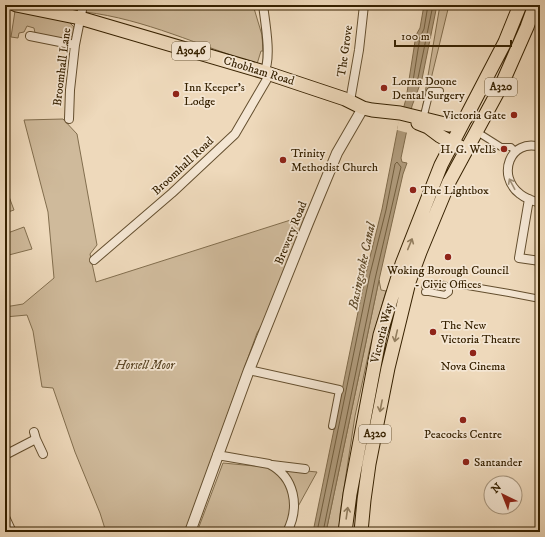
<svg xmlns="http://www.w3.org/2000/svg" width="545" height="537" font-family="'IM FELL DW Pica',serif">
<rect width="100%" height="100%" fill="#eed9bb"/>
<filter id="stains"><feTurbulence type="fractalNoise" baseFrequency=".005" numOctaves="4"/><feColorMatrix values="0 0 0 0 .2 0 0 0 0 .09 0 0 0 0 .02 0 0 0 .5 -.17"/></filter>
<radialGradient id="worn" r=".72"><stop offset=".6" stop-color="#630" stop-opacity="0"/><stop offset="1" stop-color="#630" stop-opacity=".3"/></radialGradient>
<!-- green -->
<path fill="#cfba9b" stroke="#826e4e" d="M87 5H253L262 35 263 51H261L257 64C200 46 145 19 85 12Z
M440 5H449L423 112 422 111Z
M15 11 69 22 74 27 73 35 67 40 35 33 34 28 27 26 24 32 19 33 18 38 11 37Z
M63 119 77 134 97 245 90 254 96 282 300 217 307 219 263 323 257 333 185 532H106L100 513 75 452 53 388 42 387 33 331 27 315 5 317V307L23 304 54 278 48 212 24 120Z
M5 186 14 210 5 213Z
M24 227 32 249 5 256V234Z
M379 280 381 290 386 291 370 347 355 416 340 514 339 532H326Z
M223 463 317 472 284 532H197Z"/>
<!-- water -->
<path fill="#af9a7b" stroke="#7f6a4a" d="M424 5H437L422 79 412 106 401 158 402 162 407 163 403 174 379 280 326 532H313L366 273 382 209 398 127 406 99 416 35 420 28Z"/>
<!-- pier -->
<path fill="#eed9bb" d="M401 107 413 110 408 133 397 130Z"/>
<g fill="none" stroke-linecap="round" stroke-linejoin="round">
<!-- shore -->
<path stroke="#725e3e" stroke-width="1" d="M428 5 424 29 420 37 413 81 415 83 417 82 418 78 433 5
M317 532 370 274 386 210 395 164 397 162 401 167 375 279 323 532"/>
<defs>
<path id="pedestrian" d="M424 115 430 91H440
M482 135 501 147H511L516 152
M456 284 509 293 540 299
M425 286H430L436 284
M425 292H429L445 295 449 292V288L444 285
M332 426 339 390"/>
<path id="minor" d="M263 5C265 21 272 59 264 72
M30 36 75 45
M350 101 359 50 364 5
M69 119 70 90 75 45 83 5
M540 147C510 138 496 176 520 194 526 199 533 201 540 203
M529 199 519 258 540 261
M94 260 172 193 235 134 270 74
M249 370 339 390
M34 432 36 439 43 454
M5 455 36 439
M217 455 269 464C295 477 300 507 287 532
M272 465 305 469
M5 517 12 532"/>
<path id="tertiary" d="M190 532 249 370 308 223 337 153 363 108"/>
<path id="primary" d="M16 5 80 18 264 72 345 99 363 108 372 110 400 113 449 125 457 123 466 118
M418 123 428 127 440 136 460 147
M345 532 350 494 380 335 402 264 441 165 505 42 520 5
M361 532 364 500 369 464 388 368 409 282 420 252 449 182 501 86 527 27 535 5"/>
</defs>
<!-- pedestrian casing -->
<use href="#pedestrian" stroke="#644f2f" stroke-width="8"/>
<!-- minor casing -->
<use href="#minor" stroke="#644f2f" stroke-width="10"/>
<!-- tertiary casing -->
<use href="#tertiary" stroke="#644f2f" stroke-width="12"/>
<!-- primary casing -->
<use href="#primary" stroke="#362100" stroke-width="15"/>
<!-- pedestrian -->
<use href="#pedestrian" stroke="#f4e6d3" stroke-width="6"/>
<!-- minor -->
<use href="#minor" stroke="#f4e6d3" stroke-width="8"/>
<!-- tertiary -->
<use href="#tertiary" stroke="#f4e6d3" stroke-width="10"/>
<!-- primary -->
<use href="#primary" stroke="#eed9bb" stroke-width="13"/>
</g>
<!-- one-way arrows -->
<defs><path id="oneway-shaft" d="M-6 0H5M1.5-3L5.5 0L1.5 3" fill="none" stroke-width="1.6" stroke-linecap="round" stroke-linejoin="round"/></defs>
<use stroke="#9e8d74" href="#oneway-shaft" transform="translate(512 184) rotate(-118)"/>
<g stroke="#927d5e">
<use href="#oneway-shaft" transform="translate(410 244) rotate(-68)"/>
<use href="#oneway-shaft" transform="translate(396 336) rotate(103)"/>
<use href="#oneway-shaft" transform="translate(381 406) rotate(101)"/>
<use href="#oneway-shaft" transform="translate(347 513) rotate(-82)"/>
</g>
<!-- markers -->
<g fill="#8f2418" stroke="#f4e6d3" stroke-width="1.5">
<circle cx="384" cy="88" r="4"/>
<circle cx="176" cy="94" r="4"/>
<circle cx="514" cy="115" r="4"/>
<circle cx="504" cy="149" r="4"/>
<circle cx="283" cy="160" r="4"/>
<circle cx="413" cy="190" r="4"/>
<circle cx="448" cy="257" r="4"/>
<circle cx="433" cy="332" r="4"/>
<circle cx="473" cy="353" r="4"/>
<circle cx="463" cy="420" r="4"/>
<circle cx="466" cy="462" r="4"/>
</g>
<g text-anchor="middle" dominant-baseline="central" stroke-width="3.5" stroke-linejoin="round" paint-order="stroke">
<!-- shield labels -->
<g fill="#f4e6d3" stroke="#6f5c3f" stroke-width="1">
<rect x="172" y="42" width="38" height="18" rx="3"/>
<rect x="485" y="78" width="32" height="18" rx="3"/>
<rect x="359" y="425" width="32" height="18" rx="3"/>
</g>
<g font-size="11" font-weight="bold" fill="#362100">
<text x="191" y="51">A3046</text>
<text x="501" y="87">A320</text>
<text x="375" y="434">A320</text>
</g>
<!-- street labels -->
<g font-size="12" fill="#362100" stroke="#f4e6d3">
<text transform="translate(345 51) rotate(-82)">The Grove</text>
<text transform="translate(62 67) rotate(-83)">Broomhall Lane</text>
<text transform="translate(259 71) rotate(17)">Chobham Road</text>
<text transform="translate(183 166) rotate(-43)">Broomhall Road</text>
<text transform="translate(291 233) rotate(-68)">Brewery Road</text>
<text transform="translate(382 333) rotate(-76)">Victoria Way</text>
</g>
<!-- poi labels -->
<g font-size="12" fill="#362100" stroke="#f4e6d3" text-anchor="start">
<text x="392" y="81">Lorna Doone<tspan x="392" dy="14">Dental Surgery</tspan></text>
<text x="184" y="87">Inn Keeper's<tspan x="184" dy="14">Lodge</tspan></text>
<text x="506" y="115" text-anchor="end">Victoria Gate</text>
<text x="496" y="149" text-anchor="end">H. G. Wells</text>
<text x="291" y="153">Trinity<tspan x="291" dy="14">Methodist Church</tspan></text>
<text x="421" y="190">The Lightbox</text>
<text x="448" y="270" text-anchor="middle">Woking Borough Council<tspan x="448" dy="14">- Civic Offices</tspan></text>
<text x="441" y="325">The New<tspan x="441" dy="14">Victoria Theatre</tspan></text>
<text x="473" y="366" text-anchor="middle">Nova Cinema</text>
<text x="463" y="434" text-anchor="middle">Peacocks Centre</text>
<text x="474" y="462">Santander</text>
</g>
<!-- park labels -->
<g font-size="12" font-style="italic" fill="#5c4727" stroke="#f4e6d3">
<text x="145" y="365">Horsell Moor</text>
</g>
<!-- water labels -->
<g font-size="13" font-style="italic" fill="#604b2b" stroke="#f4e6d3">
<text transform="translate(362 266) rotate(-78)">Basingstoke Canal</text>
</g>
</g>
<!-- margin -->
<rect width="545" height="537" fill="none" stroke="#eed9bb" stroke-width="20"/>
<rect x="6" y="6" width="533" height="525" fill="none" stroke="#362100" stroke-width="2"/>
<rect x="10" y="10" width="525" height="517" fill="none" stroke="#362100"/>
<!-- north arrow -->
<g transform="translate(503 495) rotate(317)"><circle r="19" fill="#f4e6d3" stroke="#a8977f"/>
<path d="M0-3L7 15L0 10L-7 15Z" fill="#8f2418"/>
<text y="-6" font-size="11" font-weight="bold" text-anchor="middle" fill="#362100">N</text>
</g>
<!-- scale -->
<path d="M395 40v6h116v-6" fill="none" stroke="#362100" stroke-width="2"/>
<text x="401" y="40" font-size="12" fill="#362100" stroke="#f4e6d3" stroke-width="3" paint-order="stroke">100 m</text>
<rect width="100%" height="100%" filter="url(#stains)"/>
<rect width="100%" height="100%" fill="url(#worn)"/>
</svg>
